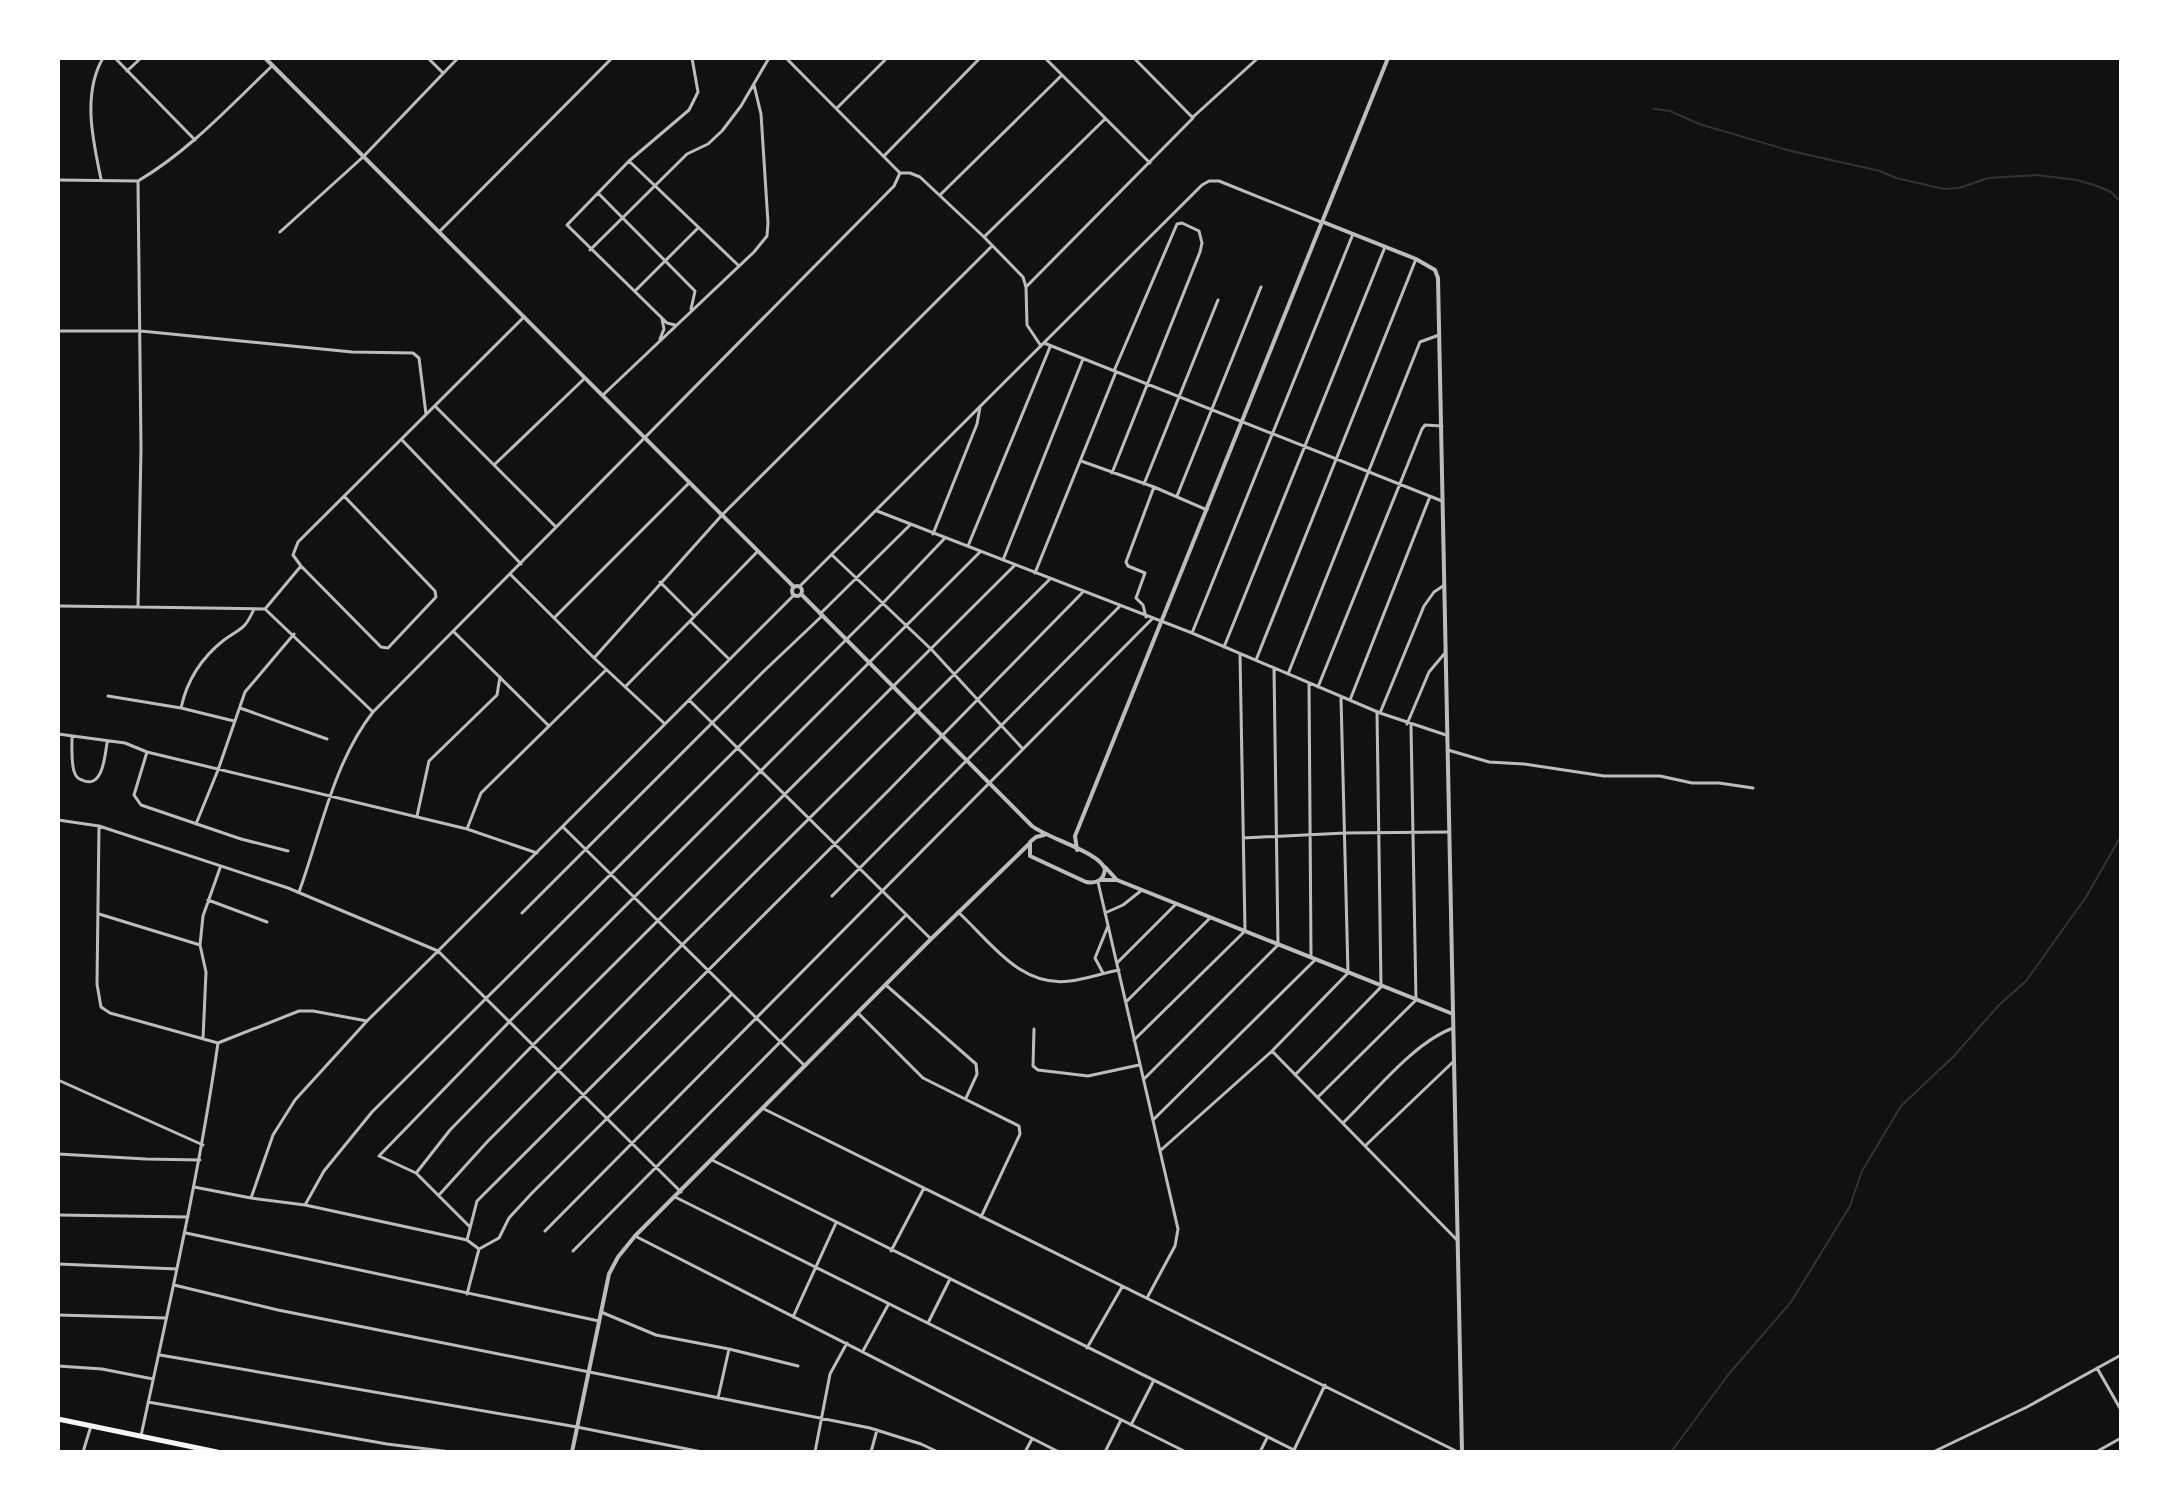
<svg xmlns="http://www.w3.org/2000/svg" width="2179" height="1510" font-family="'Noto Sans',sans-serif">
<rect width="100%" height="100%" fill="#111"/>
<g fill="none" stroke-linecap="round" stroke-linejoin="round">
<!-- stream -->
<path stroke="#333" stroke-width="2" d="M1654 109 1670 111 1699 124 1791 151 1880 171 1896 178 1944 189 1959 188 1988 178 2037 175 2077 180 2097 186 2111 192 2121 202
M1671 1452 1728 1375 1791 1302 1850 1206 1862 1171 1901 1106 1953 1057 1999 1005 2026 981 2086 897 2121 836"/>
<!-- minor -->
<path stroke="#bcbcbc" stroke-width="3" d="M115 58 195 140
M428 58 443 73
M786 58 900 173H910L920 177 984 237 1023 277 1026 287 1027 325 1041 346
M1045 58 1150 163
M127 71 141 58
M837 108 887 58
M1193 117 1258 58
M884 156 980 58
M629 161 738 265
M101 179C93 141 82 94 103 58
M58 180 138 181
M598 193 695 291 691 309
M941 194 1061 76
M440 231 612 58
M280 232 363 157 458 58
M984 237 1105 119
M590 250 687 154 708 144 722 131 741 106 769 58
M1027 286 1193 118 1134 58
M635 291 697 229
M675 325 667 323 567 225 629 161 689 110 698 92 692 58
M58 331H141L352 352 413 353 419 358 426 414
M660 339 664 329 662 319
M1044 343 1442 501
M604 394 754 252 767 236 768 223 761 114 754 85
M435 406 556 527
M402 440 521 564
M1081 461 1154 487 1207 510
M494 465 585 378
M1112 473 1200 252 1202 243 1199 231 1182 223 1177 224 1114 371
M1144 484 1218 300
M344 496 435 591 436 597 388 648 381 647 301 566 293 555 298 542 524 317
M1177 496 1261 287
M877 511 1192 633 1380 713 1446 735
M933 534 977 424 980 407
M968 546 1050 347
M832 555 932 650 1022 748
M1003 560 1083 359
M1035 573 1116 372
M510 574 594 658 665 724
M660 582 694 616
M800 586 1202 185 1209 181H1219L1321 222
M58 606 138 607 141 448 138 181C189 151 230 106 272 66
M138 607 265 609 373 712
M265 609 301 566
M820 614 910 525
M1146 617 1143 605 1136 598 1145 573 1128 566 1126 562 1154 487
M554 618 689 483
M454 632 548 725
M1192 633 1353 234
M1224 647 1385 247
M594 658 722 515 992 246
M729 659 690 621 757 552
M1256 660 1416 259
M1288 674 1420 342 1439 335
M1309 683 1311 955
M625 687 690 621
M1318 687 1422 429 1425 425 1442 426
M108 696 181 708 234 721
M689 700 931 939
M1350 700 1429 499
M181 708C187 680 201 658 224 640 242 627 244 631 254 609
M240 708 327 739
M1380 713 1424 606 1434 592 1443 586
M1407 724 1429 672 1445 653
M58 734 125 743 147 752 467 829 537 853
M72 737C72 748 71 761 74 771 75 775 78 779 82 780 103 790 105 755 107 743
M1448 750 1489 762 1524 764 1604 776H1660L1692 783H1719L1753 788
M147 752 134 795 141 805 241 839 288 851
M417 816 429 761 497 695 500 677
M58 820 99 826 288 888 438 951 367 1021 295 1100 273 1135 251 1198 194 1187
M196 824 218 770 245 692 294 634
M99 826 97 984 101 1007 110 1013 218 1043
M563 827 805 1066
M467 829 481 793 606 670
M1243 838 1345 833 1449 832
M1098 882 1178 1229 1175 1246 1147 1298
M299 892C321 832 333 763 373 712L894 186 900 173
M832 896 1119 607
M208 900 267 922
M958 912C991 942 1020 988 1070 981 1087 979 1103 973 1119 970
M522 913 765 670 822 616
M1105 913 1123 905 1142 890
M99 914 200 945 206 972 203 1039
M200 945 203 916 220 868
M1118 962 1176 904
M1103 973 1095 958 1108 926
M887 986 976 1064 977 1074 966 1098
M1126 1002 1210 918
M858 1013 923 1078 1019 1126 1020 1134 981 1217
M1034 1029 1033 1066 1038 1070 1088 1076 1139 1065
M1134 1040 1245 931 1240 654
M1272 1051 1457 1240
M1295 1075 1381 987 1377 712
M1144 1079 1278 945 1274 668
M58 1080 203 1145
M1318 1097 1416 1000 1411 726
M764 1109 1458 1452
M1154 1119 1316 959
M1344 1122C1375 1092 1413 1043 1453 1028
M1365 1146 1454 1061
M1161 1150 1272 1051 1348 973 1341 698
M58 1154 146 1159 200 1160
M712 1160 1298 1452
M417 1172 450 1130 533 1045 1015 565
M681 1192 438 951 794 595
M439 1195 487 1142 683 944 1050 579
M675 1197 1186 1452
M251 1198 305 1205 467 1240 479 1249 467 1294
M305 1205 324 1171 372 1112 883 603 944 539
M58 1215 188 1217
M470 1227 416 1173 379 1156 510 1021 980 552
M545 1231 1152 619
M186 1233 599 1321
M635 1236 1059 1452
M467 1240 477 1201 889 790 1082 593
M479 1249 499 1238 509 1218 532 1193 731 995
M573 1251 906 915
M891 1251 924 1188
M58 1264 177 1269
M174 1285 278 1310 870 1428 921 1444 938 1452
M601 1312 656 1335 729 1349 798 1366
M58 1315 166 1318
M793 1317 836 1223
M928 1323 949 1281
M1087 1348 1122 1287
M863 1351 888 1305
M160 1355 577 1427 702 1452
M58 1366 102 1369 153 1379
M2097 1368 2121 1410
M718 1398 729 1349
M148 1402 387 1444 451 1452
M1131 1425 1153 1382
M141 1436C169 1305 199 1176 218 1043L299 1011H313L367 1021
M1294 1450 1325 1385
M83 1452 91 1426
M815 1452 830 1374 847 1343
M871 1452 877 1430
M1025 1452 1032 1439
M1105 1452 1121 1420
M1260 1452 1267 1438
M1933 1452 2027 1407 2121 1355
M2096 1452 2121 1438"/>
<!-- tertiary -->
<path stroke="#bcbcbc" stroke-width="4" d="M265 58 794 587
M1323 222 1416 259 1435 270 1438 278 1462 1452
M792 591a5 5 0 1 1 10 0a5 5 0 1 1-10 0Z
M801 594 1032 826C1049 839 1099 852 1105 869 1104 880 1097 884 1086 882L1030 856V842L1036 837 1044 835
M1077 850 1075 836 1388 58
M1105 867 1117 880
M1101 880H1117L1453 1014
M572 1452 609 1274 618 1257 635 1236 931 939 1029 844"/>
<!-- primary -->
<path stroke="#f5f5f5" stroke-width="5" d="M58 1419 217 1452"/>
</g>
<!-- border -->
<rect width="2179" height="1510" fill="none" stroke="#ffffff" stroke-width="120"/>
</svg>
